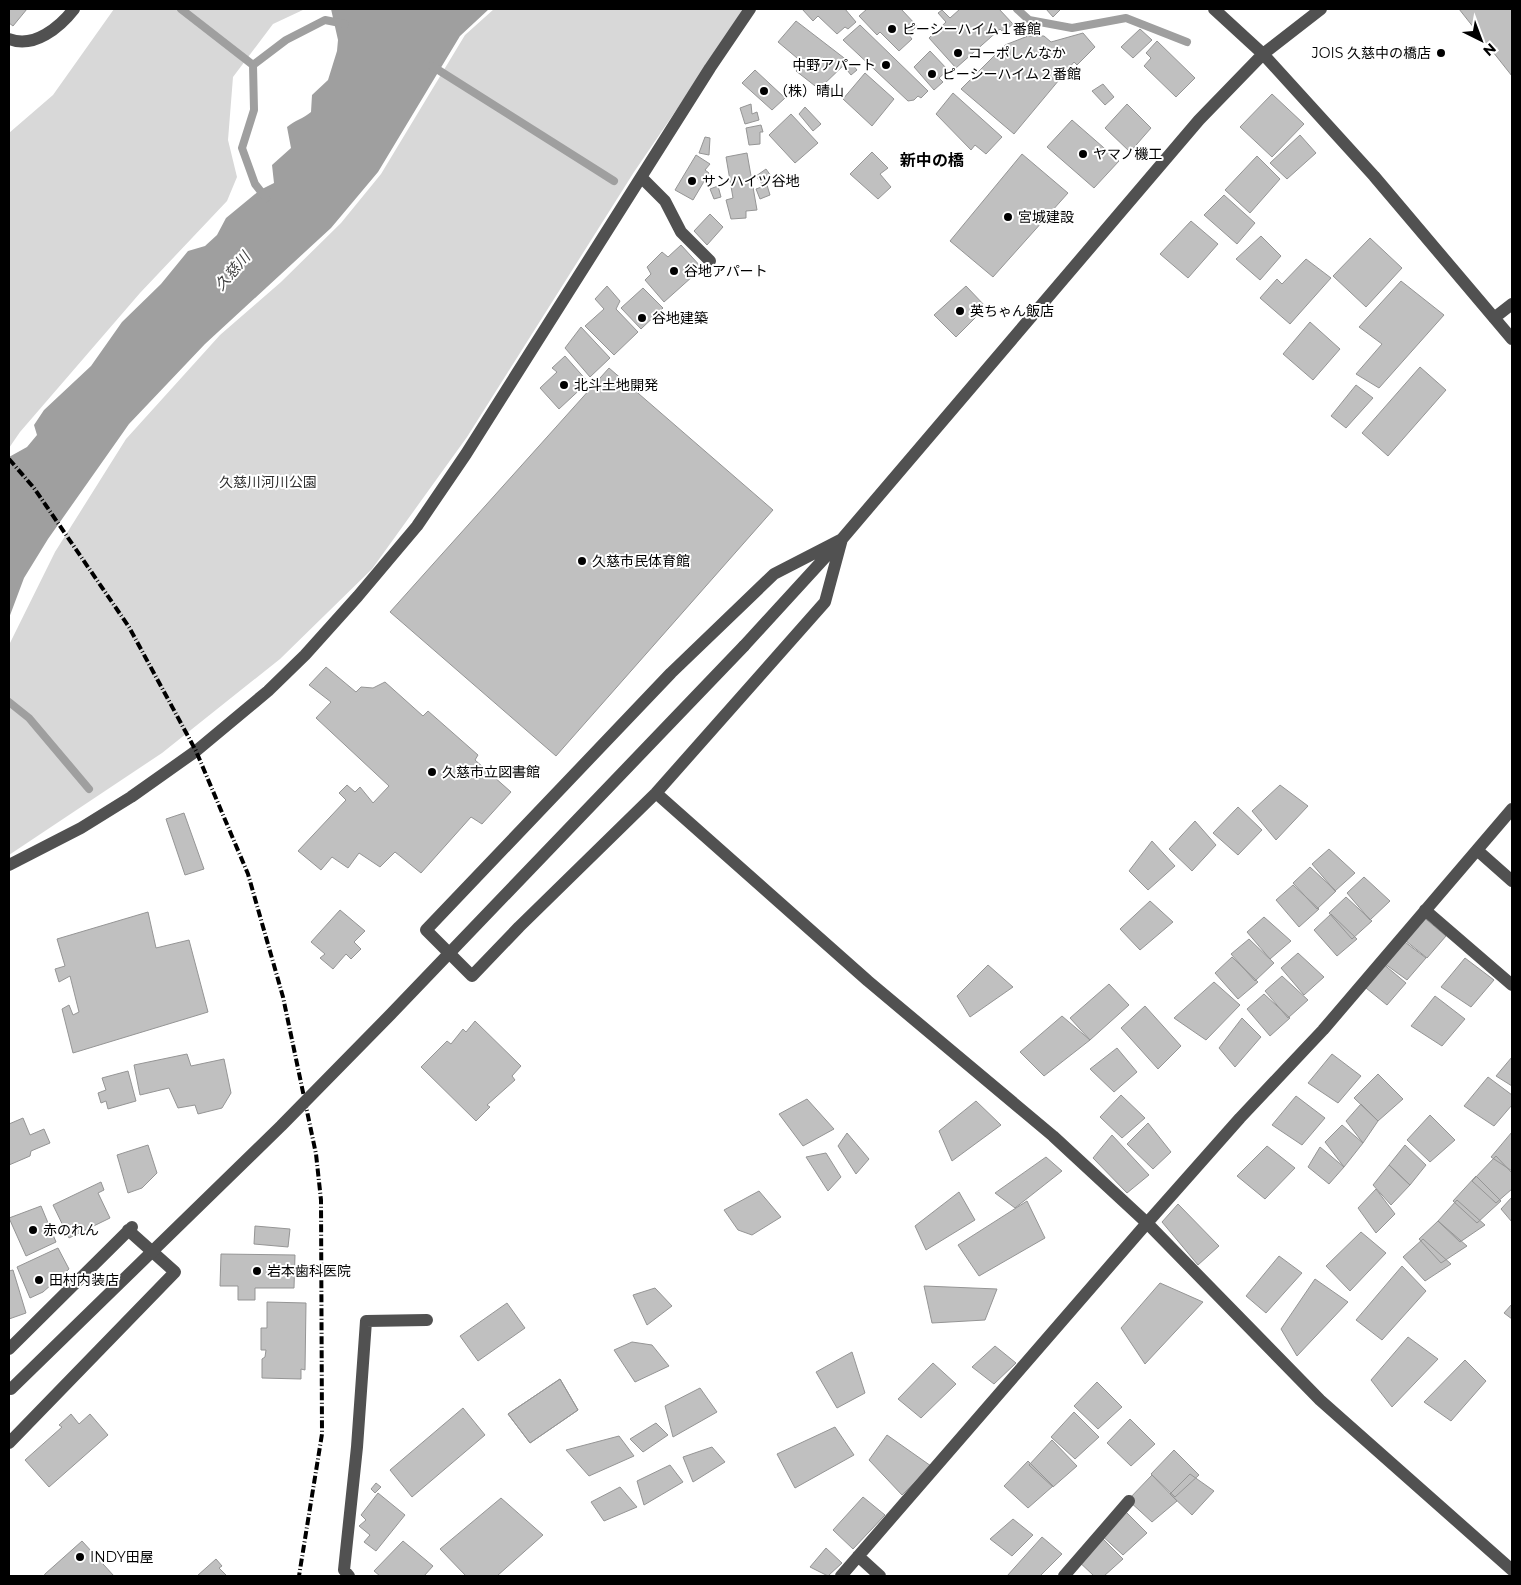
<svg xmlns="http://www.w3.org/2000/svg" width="1521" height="1585" font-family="Montserrat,'Noto Sans JP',sans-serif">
<rect width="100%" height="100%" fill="#fff"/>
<!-- green -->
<path fill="#d8d8d8" d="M114 9H305L273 24 233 77 228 140 237 177 227 201 140 293 20 432 9 448V133L53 95Z
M494 9H745L634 172 467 437 372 569 280 659 162 753 9 855V645L55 552 126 439 220 335 281 282 341 223 381 174 465 35Z"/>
<!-- water -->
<path fill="#9f9f9f" d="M331 9H489L460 36 378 172 331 228 205 344 129 424 48 539 24 578 9 618V457L27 447 37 435 34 425 44 410 91 366 122 322 161 284 188 251 205 246 217 235 226 218 260 190 274 183 272 165 291 148 287 127C295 120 303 119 311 112L312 95 328 80 337 51 338 40Z"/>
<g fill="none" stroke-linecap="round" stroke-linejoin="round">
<!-- stream -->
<path stroke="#9f9f9f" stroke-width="8" d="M181 9 253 65 254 110 242 148 255 184 266 198
M1017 9 1029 20 1072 28 1126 18 1187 42
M253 65 286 40 325 20 345 24
M432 66 614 181
M9 702 29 718 89 789"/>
</g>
<!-- building -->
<path fill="#c0c0c0" stroke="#959595" d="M9 9H27L13 26 9 23Z
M802 9H845L856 22 848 29 845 27 837 34 818 16 813 21Z
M867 9H901L917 26 908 34 912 39 899 51 880 32 877 35 859 16Z
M960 9H999L1013 24 1003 32 1000 29 956 68 929 38 946 22 938 13 942 10 950 18Z
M1046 9H1061L1053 17Z
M1459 9H1512V76Z
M796 21 848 61 819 89 796 71 803 63 778 42Z
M860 25 928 91 921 98 918 96 914 100 908 101 843 40Z
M1140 29 1152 40 1133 58 1121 47Z
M1083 33 1095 47 1077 65 1074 62 1014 134 961 89 1005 45 1028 36H1044L1051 42Z
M1157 41 1195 78 1176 97 1144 66 1151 58 1146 53Z
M930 51 948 70 939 78 943 82 934 90 914 67Z
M852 64 857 70 851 75 847 70Z
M755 70 785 98 772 110 742 83Z
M865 73 894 99 872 126 843 99Z
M1103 84 1114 97 1105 105 1092 91Z
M953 93 1002 137 986 154 975 145 971 150 936 114Z
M1272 94 1304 124 1272 157 1240 127Z
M751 104 752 114 757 112 759 120 745 124 740 108Z
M1127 104 1151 128 1130 152 1105 128Z
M805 107 821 124 813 131 799 114Z
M791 114 818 143 795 163 769 135Z
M1072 120 1119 161 1094 188 1047 147Z
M761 125 763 132H760V144L749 145 746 128Z
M1300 135 1316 153 1287 179 1270 163Z
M705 137 710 138 709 155 699 153Z
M872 152 888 168 880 174 891 187 878 199 850 174Z
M747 153 757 210 746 211V218L731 219 726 200 733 198 726 157Z
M1022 154 1068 193 993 277 950 241Z
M696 155 710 164 705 170 709 173 693 200 675 190Z
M1257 156 1280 179 1250 213 1225 190Z
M766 169 771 176 762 184 756 176Z
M767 185 770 195 760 199 756 189Z
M718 186 721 197 714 199 710 189Z
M1224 195 1255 223 1237 244 1204 215Z
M710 214 723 227 707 245 694 231Z
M1191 221 1218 244 1188 278 1160 254Z
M1261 236 1281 256 1260 280 1236 259Z
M1370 238 1402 268 1366 307 1333 276Z
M681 245 702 268 664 302 645 280 651 274 647 267 662 252 668 257Z
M1306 259 1331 278 1290 324 1260 298 1277 279 1282 284Z
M1401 281 1444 315 1379 388 1356 374 1382 344 1359 327Z
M607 286 620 301 616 309 638 332 614 355 585 326 604 309 595 299Z
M966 286 986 307 956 337 934 315Z
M643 288 663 308 641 329 621 308Z
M1310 322 1340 349 1313 380 1283 354Z
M581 327 610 358 590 377 565 348Z
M565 356 588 382 559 409 540 388 557 372 552 368Z
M1420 367 1446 390 1388 456 1362 433Z
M609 368 773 510 556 756 390 612Z
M1356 385 1373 398 1346 428 1331 416Z
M326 667 356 692 361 687 373 688 385 682 423 716 428 711 478 755 475 760 511 792 482 824 471 817 421 873 395 852 380 867 359 853 348 868 332 857 321 870 298 851 346 800 339 793 347 785 355 792 360 787 373 803 389 786 316 718 331 702 309 685Z
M1280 785 1308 806 1276 840 1252 811Z
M1238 807 1262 830 1238 855 1213 833Z
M184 813 204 869 185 875 166 819Z
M1195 821 1216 845 1192 871 1169 849Z
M1152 841 1175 866 1148 890 1129 871Z
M1329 849 1355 873 1335 891 1312 864Z
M1310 867 1336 891 1317 909 1293 883Z
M1364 877 1390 901 1370 920 1347 893Z
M1293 885 1319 909 1299 927 1276 900Z
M1346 897 1372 921 1352 939 1329 913Z
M1150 901 1173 922 1140 950 1120 929Z
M340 910 365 931 354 942 361 949 351 959 346 954 333 969 320 958 325 954 311 942Z
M148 912 156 948 189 940 208 1012 73 1053 62 1009 69 1005 73 1015 79 1012 70 976 59 982 55 969 65 966 57 939Z
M1331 914 1357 939 1337 956 1314 930Z
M1421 915 1446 936 1427 958 1406 941Z
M1264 917 1291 941 1270 959 1247 932Z
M1249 939 1274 963 1255 981 1231 954Z
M1405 942 1426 958 1407 980 1385 964Z
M1298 953 1324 977 1304 995 1281 968Z
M1232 957 1258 982 1238 999 1215 973Z
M1465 958 1494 980 1471 1007 1441 987Z
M1381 962 1406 983 1387 1005 1366 988Z
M988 965 1013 987 970 1017 957 996Z
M1282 976 1308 1000 1288 1018 1265 991Z
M1214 982 1240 1005 1206 1040 1174 1018Z
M1109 984 1129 1005 1090 1040 1070 1018Z
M1264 994 1290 1018 1270 1036 1247 1009Z
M1435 996 1465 1019 1442 1046 1411 1026Z
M1145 1006 1181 1046 1158 1069 1121 1028Z
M1062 1016 1090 1040 1044 1076 1020 1052Z
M1242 1018 1261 1037 1235 1067 1219 1048Z
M475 1021 521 1066 512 1076 515 1080 487 1105 490 1107 476 1121 421 1067 447 1041 451 1044 463 1029 466 1032Z
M1117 1048 1137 1072 1114 1092 1090 1069Z
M187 1054 191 1066 224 1059 231 1093 222 1108 198 1114 195 1105 178 1108 169 1088 140 1095 134 1065Z
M1332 1054 1361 1076 1338 1103 1308 1083Z
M1512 1057V1086L1496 1076Z
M128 1071 136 1101 108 1109 106 1101 101 1103 98 1093 106 1090 102 1078Z
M1378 1074 1403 1099 1378 1121 1354 1098Z
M1488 1077 1512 1095V1105L1494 1126 1464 1106Z
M1121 1095 1145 1118 1122 1138 1100 1117Z
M1296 1096 1325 1118 1302 1145 1272 1125Z
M807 1099 834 1129 803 1146 779 1114Z
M976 1101 1001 1125 952 1161 939 1131Z
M1361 1104 1378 1121 1363 1143 1346 1121Z
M1430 1115 1455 1140 1430 1162 1407 1140Z
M23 1118 30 1135 44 1129 50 1143 31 1151 30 1156 9 1165V1124Z
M1148 1123 1171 1152 1153 1169 1127 1144Z
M1342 1125 1363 1143 1344 1167 1325 1142Z
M1512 1132V1171L1491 1157Z
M847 1133 869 1159 856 1174 838 1146Z
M1112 1135 1149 1175 1127 1193 1093 1158Z
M148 1145 157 1173 142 1188 128 1193 117 1155Z
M1405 1145 1426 1165 1410 1185 1389 1165Z
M1267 1146 1295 1168 1265 1199 1237 1176Z
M1320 1147 1344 1167 1329 1184 1308 1167Z
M826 1153 841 1177 828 1191 806 1157Z
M1496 1156 1512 1173V1189L1496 1203 1472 1181Z
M1046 1157 1062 1171 1015 1208 995 1193Z
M1389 1165 1410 1185 1391 1205 1373 1185Z
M1476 1176 1501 1201 1477 1223 1453 1201Z
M101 1182 104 1190 98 1193 110 1218 69 1238 53 1205Z
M1376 1189 1395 1214 1376 1233 1358 1208Z
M759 1191 781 1217 752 1235 738 1230 724 1210Z
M959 1192 975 1220 926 1250 915 1226Z
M1512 1197V1222L1501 1209Z
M1457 1200 1485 1225 1460 1242 1438 1221Z
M1027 1201 1045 1238 979 1276 958 1245Z
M1178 1204 1219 1246 1198 1265 1162 1222Z
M41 1206 56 1242 26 1256 9 1218Z
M1438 1221 1467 1246 1441 1263 1419 1239Z
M255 1226 290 1229 288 1247 254 1244Z
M1361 1232 1386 1253 1350 1291 1326 1266Z
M1423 1239 1451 1264 1425 1281 1403 1257Z
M58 1248 69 1269 43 1292 30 1298 17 1267Z
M221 1254 295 1255 294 1288H255V1300H238V1286H220Z
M1279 1256 1302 1273 1266 1313 1246 1296Z
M1402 1266 1426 1291 1382 1340 1356 1320Z
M13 1270 26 1313 9 1319V1271Z
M1315 1279 1348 1302 1297 1356 1281 1329Z
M1160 1283 1203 1302 1145 1364 1121 1328Z
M924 1286 997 1289 985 1320 932 1323Z
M655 1288 672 1306 647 1325 633 1295Z
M267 1302 306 1303 305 1370 301 1369V1379L262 1378V1359L265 1357 266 1350H261V1328H267Z
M507 1303 525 1328 478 1361 460 1336Z
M1512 1304V1319L1504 1313Z
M1408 1337 1438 1359 1392 1407 1371 1380Z
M632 1342 652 1345 669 1366 635 1382 614 1350Z
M995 1346 1016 1363 994 1384 972 1367Z
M852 1352 865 1393 837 1408 816 1372Z
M1465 1360 1486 1381 1451 1421 1424 1402Z
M933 1363 956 1384 921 1418 898 1399Z
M560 1379 578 1410 530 1443 508 1414Z
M560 1379 578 1410 530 1443 508 1414Z
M1097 1382 1122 1407 1098 1429 1074 1406Z
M700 1388 717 1412 673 1437 665 1406Z
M463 1408 485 1435 412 1497 390 1470Z
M1074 1412 1099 1437 1075 1459 1051 1437Z
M71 1414 79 1424 90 1414 108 1435 49 1487 25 1460 62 1427 59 1425Z
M1130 1419 1155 1444 1131 1466 1107 1443Z
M656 1423 668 1435 643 1452 630 1439Z
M835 1427 854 1455 795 1488 777 1454Z
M887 1435 931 1466 902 1495 869 1460Z
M619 1436 634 1456 589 1476 566 1450Z
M1052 1440 1077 1466 1053 1487 1029 1465Z
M712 1447 725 1462 693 1482 683 1457Z
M1174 1450 1199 1475 1175 1497 1151 1474Z
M1028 1461 1053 1486 1028 1508 1004 1486Z
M670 1465 683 1482 644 1505 637 1481Z
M1190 1474 1214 1491 1192 1515 1170 1494Z
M1152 1475 1177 1501 1152 1522 1128 1500Z
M376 1483 381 1487 375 1493 371 1489Z
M620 1487 637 1507 604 1521 591 1502Z
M378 1493 405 1515 376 1551 364 1542 370 1535 359 1526 366 1520 361 1515Z
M863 1497 885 1515 853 1549 833 1530Z
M501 1498 543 1535 497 1576H466L440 1549Z
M1122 1508 1147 1533 1123 1555 1099 1533Z
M1013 1519 1033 1535 1012 1556 990 1539Z
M1098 1534 1123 1559 1104 1576H1094L1075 1558Z
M1042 1537 1062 1554 1040 1576H1007Z
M82 1541 114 1576H44L45 1574Z
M403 1541 433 1566 424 1576H380L374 1571Z
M826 1548 842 1563 828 1576 810 1567Z
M216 1559 222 1566 219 1568 227 1576H197Z"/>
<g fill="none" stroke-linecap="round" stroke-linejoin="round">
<!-- minor -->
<path stroke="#515151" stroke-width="12" d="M1321 9 1263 54 1374 176 1512 339
M9 39C34 49 60 27 74 9
M641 177 665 201 681 232 710 261
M1494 318 1512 304
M842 539 825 602 656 793 519 927 472 976 426 930 671 673 774 574Z
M744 646 842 539 1199 120 1263 54 1214 9
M656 793 868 981 1053 1136 1147 1223 1320 1400 1512 1570
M1477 850 1512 881
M9 865 81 828 131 797 196 751 268 691 305 655 358 596 417 526 466 454 710 68 750 9
M1425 910 1512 985
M9 1349 132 1227
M9 1443 175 1272 128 1230
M858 1556 880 1576
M349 1576 344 1570 357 1447 366 1321 427 1320
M841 1576 1147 1223 1240 1118 1323 1030 1512 809
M1064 1576 1129 1501"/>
<!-- rail -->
<path stroke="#000" stroke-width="4" stroke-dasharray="8 2.5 1 2.5" stroke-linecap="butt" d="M9 459 34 488 129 627 196 751 248 874 283 997 316 1154 321 1200 322 1434 299 1576"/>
<!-- minor-bridge -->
<path stroke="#515151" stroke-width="12" d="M11 1389 281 1126 391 1014 744 646"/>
</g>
<!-- markers -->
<g fill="#000" stroke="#fff" stroke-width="2">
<circle cx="892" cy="29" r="5"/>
<circle cx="958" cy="53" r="5"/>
<circle cx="1441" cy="53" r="5"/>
<circle cx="886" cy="65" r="5"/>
<circle cx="932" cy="74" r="5"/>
<circle cx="764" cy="91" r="5"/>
<circle cx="1083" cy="154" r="5"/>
<circle cx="692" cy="181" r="5"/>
<circle cx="1008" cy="217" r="5"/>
<circle cx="674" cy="271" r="5"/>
<circle cx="960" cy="311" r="5"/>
<circle cx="642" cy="318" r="5"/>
<circle cx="564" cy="385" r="5"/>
<circle cx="582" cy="561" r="5"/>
<circle cx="432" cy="772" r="5"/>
<circle cx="33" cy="1230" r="5"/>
<circle cx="257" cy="1271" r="5"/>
<circle cx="39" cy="1280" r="5"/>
<circle cx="80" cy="1557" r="5"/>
</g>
<g text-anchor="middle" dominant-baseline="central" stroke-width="4" stroke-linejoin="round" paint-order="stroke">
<!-- poi labels -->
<g font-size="14" fill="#000" stroke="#fff" text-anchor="start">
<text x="902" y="29">ピーシーハイム１番館</text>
<text x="968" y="53">コーポしんなか</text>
<text x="1431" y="53" text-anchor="end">JOIS 久慈中の橋店</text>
<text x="876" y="65" text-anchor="end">中野アパート</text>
<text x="942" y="74">ピーシーハイム２番館</text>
<text x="774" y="91">（株）晴山</text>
<text x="1093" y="154">ヤマノ機工</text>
<text x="702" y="181">サンハイツ谷地</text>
<text x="1018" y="217">宮城建設</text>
<text x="684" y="271">谷地アパート</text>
<text x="970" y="311">英ちゃん飯店</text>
<text x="652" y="318">谷地建築</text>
<text x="574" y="385">北斗土地開発</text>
<text x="592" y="561">久慈市民体育館</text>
<text x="442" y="772">久慈市立図書館</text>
<text x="43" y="1230">赤のれん</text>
<text x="267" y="1271">岩本歯科医院</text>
<text x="49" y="1280">田村内装店</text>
<text x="90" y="1557">INDY田屋</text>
</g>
<!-- park labels -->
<g font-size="14" fill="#2f2f2f" stroke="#fff">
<text x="268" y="482">久慈川河川公園</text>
</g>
<!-- water labels -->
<g font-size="15" font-style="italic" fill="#404040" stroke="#fff">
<text transform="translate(232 271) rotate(-49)">久慈川</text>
</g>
<!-- quarter labels -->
<g font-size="16" font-weight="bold" fill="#000" stroke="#fff">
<text x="932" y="160">新中の橋</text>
</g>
</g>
<!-- border -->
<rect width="1521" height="1585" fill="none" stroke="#000000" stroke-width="20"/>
<!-- north arrow -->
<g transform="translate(1481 40) rotate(138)" stroke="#ffffff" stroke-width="4" paint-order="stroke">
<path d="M0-4L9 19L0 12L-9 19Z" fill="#000000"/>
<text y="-8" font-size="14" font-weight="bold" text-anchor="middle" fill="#000000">N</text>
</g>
</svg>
